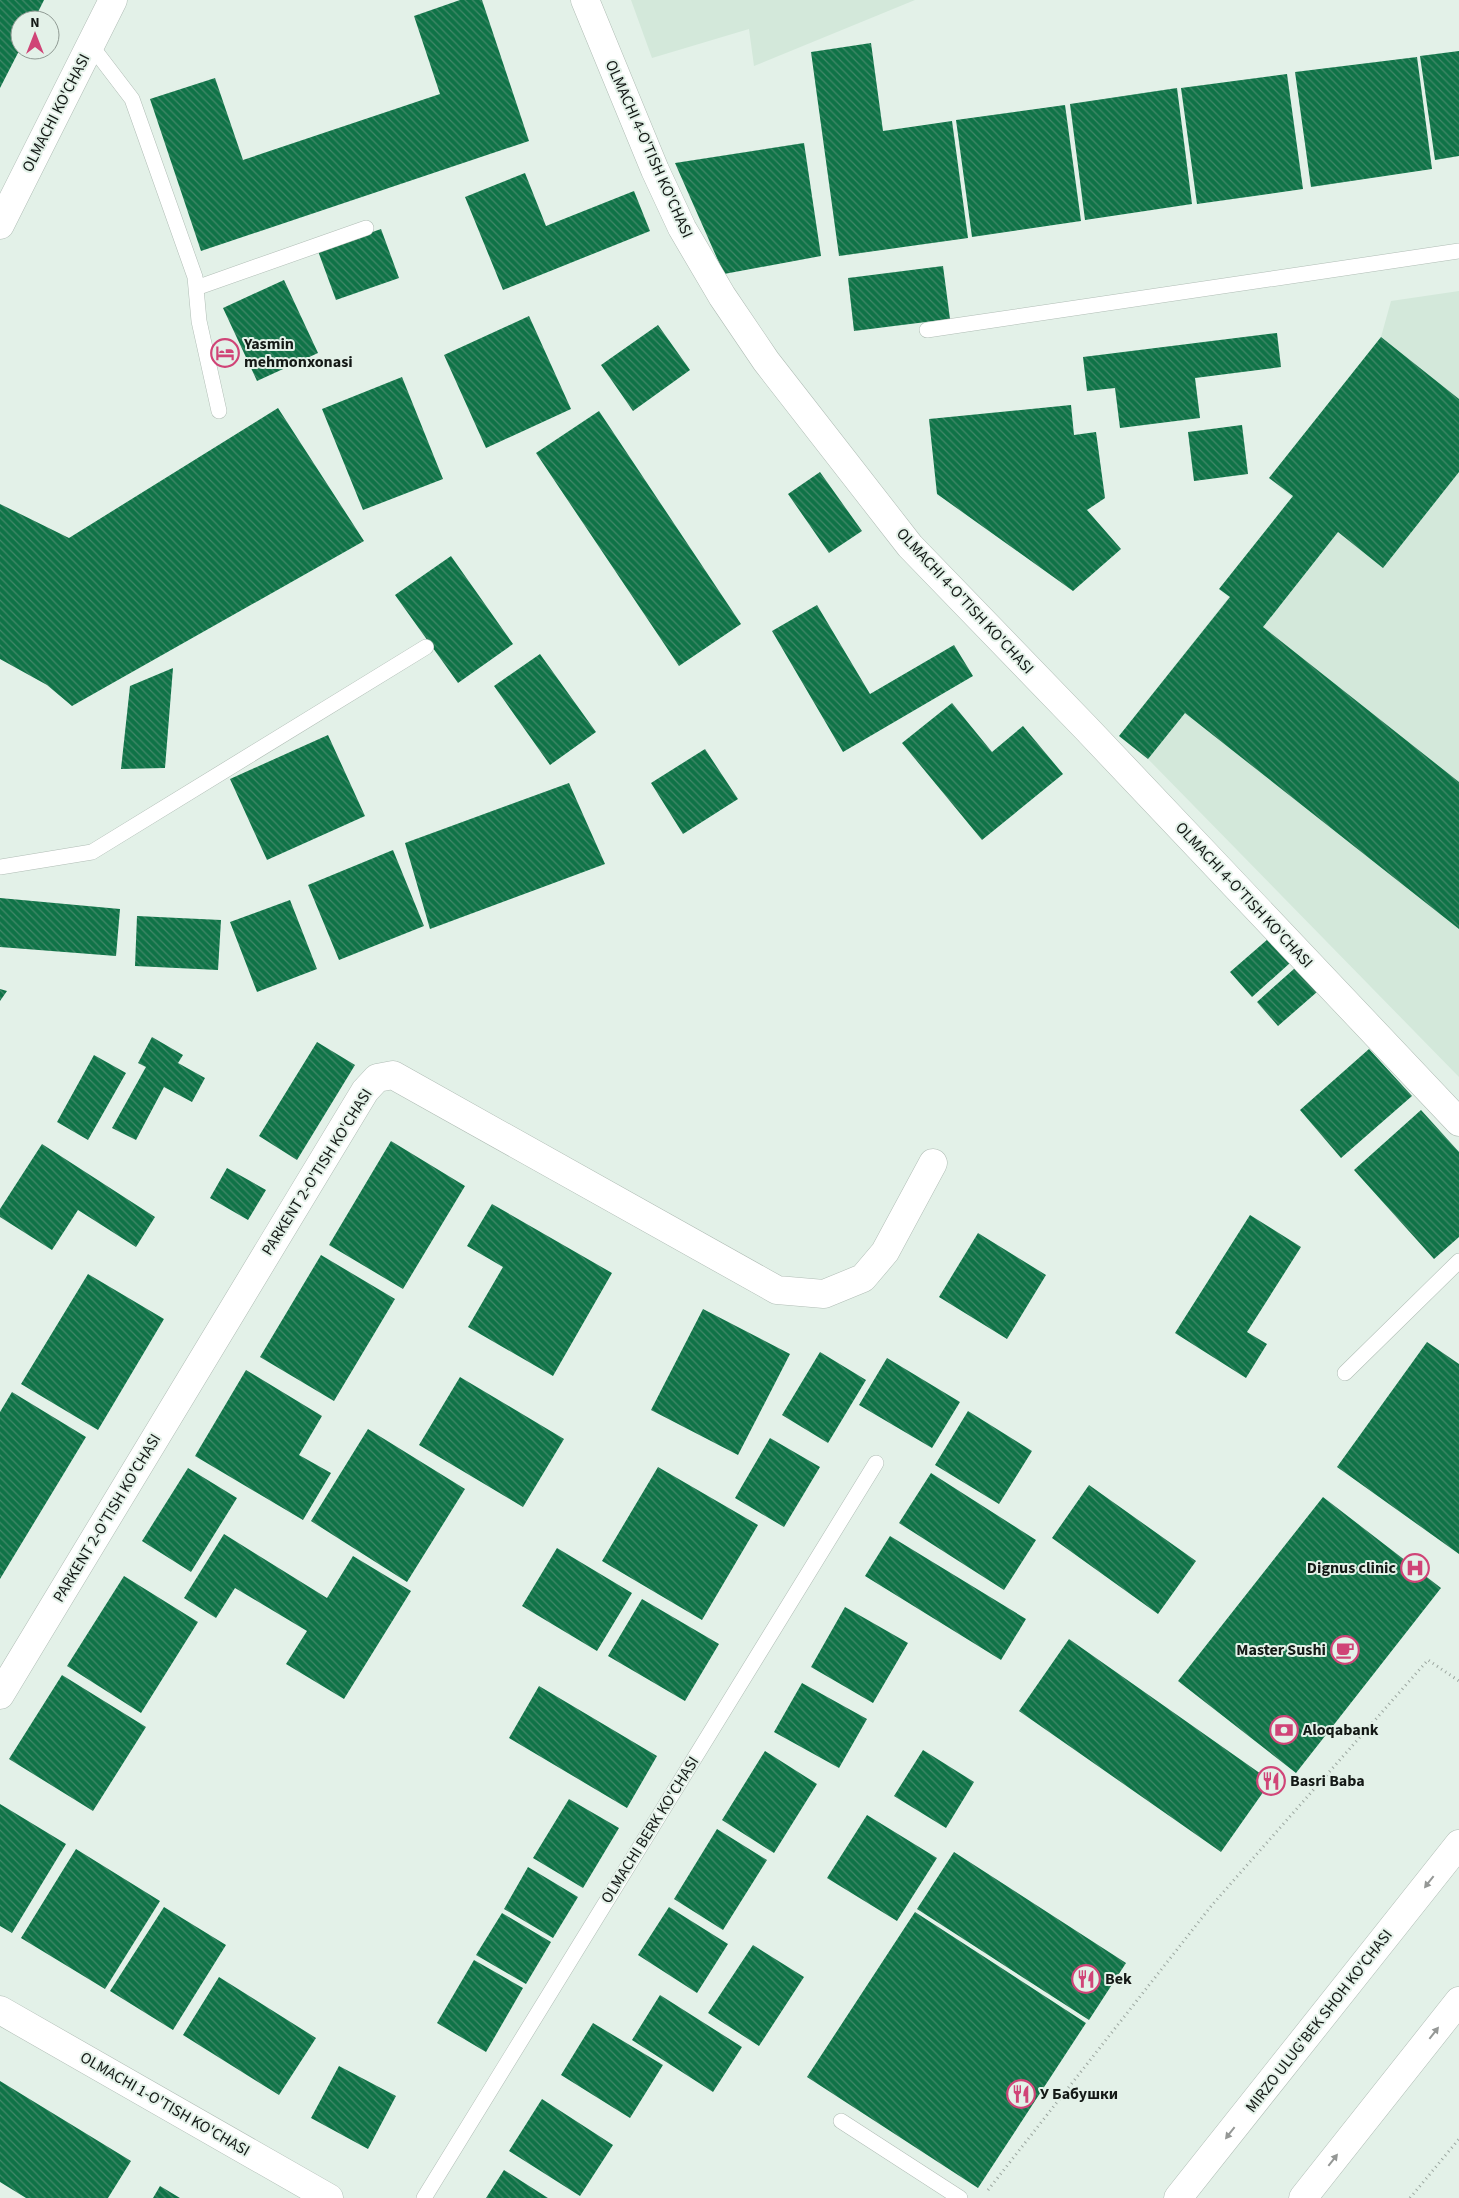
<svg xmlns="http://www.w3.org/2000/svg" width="1459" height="2198" font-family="'Source Sans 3',sans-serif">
<defs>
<pattern id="building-back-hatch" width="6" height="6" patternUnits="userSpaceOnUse" patternTransform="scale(1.25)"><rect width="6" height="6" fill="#0f7347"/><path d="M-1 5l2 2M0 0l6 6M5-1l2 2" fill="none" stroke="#428869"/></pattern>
</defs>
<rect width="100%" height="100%" fill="#e3f1e8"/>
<!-- built -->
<path fill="#d3e8da" d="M631 0H915L754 66 749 29 652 58Z
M1459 291V1077L1148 759 1119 736 1229 597 1219 589 1292 497 1269 478 1381 337 1391 301Z"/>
<!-- building -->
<path fill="url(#building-back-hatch)" d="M0 0H44L34 20H20V49L0 88Z
M460 0H482L529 141 201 251 150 99 215 78 243 160 440 94 414 16Z
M871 43 883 131 952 121 968 238 839 256 811 52Z
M1459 51V156L1435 160 1420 56Z
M1417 57 1432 169 1311 187 1295 72Z
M1287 74 1303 189 1197 204 1181 88Z
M1177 88 1192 204 1085 220 1070 104Z
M1065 105 1081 221 972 237 956 120Z
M804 143 821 256 724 274 675 163Z
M525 173 546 226 634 191 650 231 503 290 465 197Z
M381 229 399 278 336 300 318 251Z
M943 266 950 319 854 331 848 278Z
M284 280 318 353 257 381 223 308Z
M529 316 571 409 486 448 444 355Z
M658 325 690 370 633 411 601 365Z
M1277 333 1281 367 1195 378 1200 418 1120 428 1115 388 1087 391 1083 357Z
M1381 337 1459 399V472L1383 568 1338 532 1263 627 1459 782V929L1185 713 1148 759 1119 736 1230 597 1219 589 1293 496 1269 478Z
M402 377 443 479 363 510 322 409Z
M1071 405 1074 435 1096 432 1105 498 1087 510 1121 549 1073 591 937 494 929 419Z
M278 408 364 541 72 706 47 685 0 659V504L69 538Z
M599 411 741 624 679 666 536 453Z
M1242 425 1248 474 1194 481 1188 432Z
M820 472 862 531 829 553 788 494Z
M451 556 513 644 458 683 395 595Z
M817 605 870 694 954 645 973 676 843 752 772 631Z
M540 654 596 732 550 765 494 686Z
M173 668 165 768 121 769 130 686Z
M952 703 992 752 1023 726 1063 774 982 840 902 743Z
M328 735 365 816 267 860 230 779Z
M705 749 738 799 683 834 651 783Z
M569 783 605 864 430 929 405 843Z
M393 850 424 926 339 960 308 885Z
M0 898 120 909 116 956 0 947Z
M290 900 317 969 257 992 230 922Z
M137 916 221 920 218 970 135 966Z
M1268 939 1290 963 1252 997 1230 972Z
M1295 968 1317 992 1278 1026 1257 1002Z
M0 989 7 991 0 1001Z
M152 1037 183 1055 178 1063 205 1078 192 1102 164 1087 136 1140 112 1128 146 1067 138 1063Z
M317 1042 355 1065 297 1160 259 1136Z
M1369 1049 1412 1096 1341 1158 1300 1110Z
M94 1055 126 1073 88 1140 57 1122Z
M1421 1110 1459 1152V1237L1434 1259 1354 1170Z
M391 1141 465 1186 403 1289 329 1245Z
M42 1144 155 1217 136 1247 78 1210 52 1250 0 1217V1209Z
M227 1168 266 1190 248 1220 210 1198Z
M492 1204 612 1273 553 1376 468 1327 503 1267 467 1246Z
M1250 1215 1301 1247 1247 1332 1267 1344 1246 1378 1175 1333Z
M978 1233 1046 1275 1007 1339 939 1297Z
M321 1255 395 1299 334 1401 260 1357Z
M88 1274 164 1319 98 1430 21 1384Z
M703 1309 790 1354 738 1455 651 1410Z
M1427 1342 1459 1364V1554L1337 1467Z
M820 1352 866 1380 828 1443 782 1415Z
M887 1358 960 1402 932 1448 859 1405Z
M246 1370 322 1416 299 1455 331 1473 303 1520 195 1456Z
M460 1377 564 1439 523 1507 419 1445Z
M12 1392 86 1437 0 1579V1412Z
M968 1411 1032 1451 999 1504 935 1465Z
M368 1429 465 1489 407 1582 311 1521Z
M770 1438 820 1467 784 1527 735 1498Z
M658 1467 758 1525 702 1620 602 1561Z
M188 1468 237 1498 191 1572 142 1541Z
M931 1473 1036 1540 1004 1590 899 1523Z
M1089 1485 1196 1561 1158 1614 1052 1538Z
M1323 1497 1441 1588 1296 1773 1178 1681Z
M224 1534 327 1598 353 1556 411 1591 344 1699 286 1664 307 1631 235 1588 216 1618 184 1598Z
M890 1536 1026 1619 1001 1660 865 1576Z
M557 1548 632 1593 597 1651 522 1606Z
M124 1576 198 1622 141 1713 67 1666Z
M642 1599 719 1644 685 1701 608 1656Z
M845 1607 908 1643 873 1703 811 1667Z
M1069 1639 1271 1781 1221 1852 1019 1711Z
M62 1675 146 1727 93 1811 9 1759Z
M802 1683 867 1719 839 1768 774 1732Z
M539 1686 657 1756 627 1808 509 1738Z
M923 1750 974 1782 946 1828 894 1796Z
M765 1751 817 1784 774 1853 722 1820Z
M569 1799 619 1828 583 1888 533 1858Z
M0 1804 66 1844 12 1933 0 1926Z
M867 1815 937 1858 897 1921 827 1878Z
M717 1829 767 1860 723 1930 674 1899Z
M76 1849 160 1901 105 1989 21 1938Z
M954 1852 1126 1963 1089 2020 917 1909Z
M528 1867 578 1897 553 1938 504 1909Z
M164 1907 226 1945 173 2030 110 1991Z
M669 1907 728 1944 697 1993 638 1955Z
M915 1912 1086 2023 978 2188 807 2077Z
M502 1913 551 1942 526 1984 476 1955Z
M753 1945 804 1977 759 2046 708 2013Z
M474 1960 523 1988 486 2052 437 2023Z
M219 1977 316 2038 279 2095 183 2035Z
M660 1995 742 2047 713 2092 632 2040Z
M593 2023 663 2065 630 2118 561 2075Z
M339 2066 396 2096 368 2149 311 2118Z
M0 2081 131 2161 108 2198H26L0 2182Z
M542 2099 613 2145 580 2196 509 2151Z
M504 2170 548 2198H486Z
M160 2186 180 2198H153Z"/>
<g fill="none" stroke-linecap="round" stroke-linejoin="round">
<defs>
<path id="service" d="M90 44 132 99 195 277 196 288 366 228
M196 288 199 321 219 411
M927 330 1459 251
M0 867 92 852 426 647
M1345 1373 1459 1261
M841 2121 960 2198
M424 2198 876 1463"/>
<path id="minor" d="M585 0 655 170 682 228 722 296 766 361 910 546 1086 728 1459 1122
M0 225 113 0
M0 1695 365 1091 377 1078 393 1075 777 1290 824 1294 863 1278 885 1252 933 1163
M0 2010 329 2198"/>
<path id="primary" d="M1178 2198 1459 1844
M1303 2198 1459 2001"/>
</defs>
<!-- service casing -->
<use href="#service" stroke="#b0bdb5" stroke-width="16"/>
<!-- minor casing -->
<use href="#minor" stroke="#b0bdb5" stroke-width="29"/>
<!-- primary casing -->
<use href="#primary" stroke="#b0bdb5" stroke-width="29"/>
<!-- path -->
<path stroke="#9ba69f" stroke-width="3" stroke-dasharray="1 4" stroke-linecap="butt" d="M988 2190 1212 1905 1428 1660 1459 1681
M1410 2198 1459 2139"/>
<!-- service -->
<use href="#service" stroke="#fff" stroke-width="15"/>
<!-- minor -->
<use href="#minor" stroke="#fff" stroke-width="28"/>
<!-- primary -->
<use href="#primary" stroke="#fff" stroke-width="28"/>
</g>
<!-- one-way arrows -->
<defs><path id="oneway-solid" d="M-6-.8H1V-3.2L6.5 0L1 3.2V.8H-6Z" transform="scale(1.25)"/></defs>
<g fill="#959896">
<use href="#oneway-solid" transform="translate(1429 1882) rotate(128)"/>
<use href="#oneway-solid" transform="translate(1434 2033) rotate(-52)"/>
<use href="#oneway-solid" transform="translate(1230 2133) rotate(128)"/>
<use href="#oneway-solid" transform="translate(1333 2160) rotate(-52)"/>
</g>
<!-- icons -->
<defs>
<symbol id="hotel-ring" viewBox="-11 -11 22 22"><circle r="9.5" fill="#e3f1e8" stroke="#d04477" stroke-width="1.5"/><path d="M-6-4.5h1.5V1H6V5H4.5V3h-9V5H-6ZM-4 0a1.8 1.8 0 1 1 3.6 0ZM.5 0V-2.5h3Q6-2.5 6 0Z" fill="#d04477"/></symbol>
<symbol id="hospital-ring" viewBox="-11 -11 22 22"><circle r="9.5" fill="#e3f1e8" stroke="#d04477" stroke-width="1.5"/><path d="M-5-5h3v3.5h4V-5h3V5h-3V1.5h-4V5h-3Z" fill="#d04477"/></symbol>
<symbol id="cafe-ring" viewBox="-11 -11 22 22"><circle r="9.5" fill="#e3f1e8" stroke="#d04477" stroke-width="1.5"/><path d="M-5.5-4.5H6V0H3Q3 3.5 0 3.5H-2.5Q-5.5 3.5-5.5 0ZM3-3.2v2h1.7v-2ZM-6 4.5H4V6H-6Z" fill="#d04477"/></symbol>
<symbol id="bank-ring" viewBox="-11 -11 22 22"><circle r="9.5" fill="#e3f1e8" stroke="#d04477" stroke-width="1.5"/><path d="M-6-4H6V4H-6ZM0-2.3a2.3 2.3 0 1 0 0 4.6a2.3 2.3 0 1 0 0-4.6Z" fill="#d04477"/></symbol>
<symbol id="restaurant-ring" viewBox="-11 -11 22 22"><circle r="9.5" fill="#e3f1e8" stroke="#d04477" stroke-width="1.5"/><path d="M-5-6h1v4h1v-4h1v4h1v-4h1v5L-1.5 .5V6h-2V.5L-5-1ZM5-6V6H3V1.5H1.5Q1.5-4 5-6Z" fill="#d04477"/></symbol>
</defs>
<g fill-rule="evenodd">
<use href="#hotel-ring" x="209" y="337" width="32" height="32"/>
<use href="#hospital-ring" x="1399" y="1552" width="32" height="32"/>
<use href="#cafe-ring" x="1329" y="1634" width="32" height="32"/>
<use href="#bank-ring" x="1268" y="1714" width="32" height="32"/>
<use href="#restaurant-ring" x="1255" y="1765" width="32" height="32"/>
<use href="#restaurant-ring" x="1070" y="1963" width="32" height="32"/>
<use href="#restaurant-ring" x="1005" y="2078" width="32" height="32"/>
</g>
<g text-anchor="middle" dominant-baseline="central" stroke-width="4" stroke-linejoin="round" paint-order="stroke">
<!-- street labels -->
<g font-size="16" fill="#141916" stroke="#e3f1e8">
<text transform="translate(56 113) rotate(-63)">OLMACHI KO'CHASI</text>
<text transform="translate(649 149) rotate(66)">OLMACHI 4-O'TISH KO'CHASI</text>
<text transform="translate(965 601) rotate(47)">OLMACHI 4-O'TISH KO'CHASI</text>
<text transform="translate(1244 895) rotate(47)">OLMACHI 4-O'TISH KO'CHASI</text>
<text transform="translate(317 1172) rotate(-58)">PARKENT 2-O'TISH KO'CHASI</text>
<text transform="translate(107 1518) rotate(-59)">PARKENT 2-O'TISH KO'CHASI</text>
<text transform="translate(650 1830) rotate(-58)">OLMACHI BERK KO'CHASI</text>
<text transform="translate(1319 2021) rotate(-52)">MIRZO ULUG'BEK SHOH KO'CHASI</text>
<text transform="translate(165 2104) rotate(30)">OLMACHI 1-O'TISH KO'CHASI</text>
</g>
<!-- poi labels -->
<g font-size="16" font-weight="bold" fill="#141916" stroke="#e3f1e8" text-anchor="start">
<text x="244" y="344">Yasmin<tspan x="244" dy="18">mehmonxonasi</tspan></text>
<text x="1396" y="1568" text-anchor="end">Dignus clinic</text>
<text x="1326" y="1650" text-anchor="end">Master Sushi</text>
<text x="1303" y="1730">Aloqabank</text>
<text x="1290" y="1781">Basri Baba</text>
<text x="1105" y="1979">Bek</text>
<text x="1040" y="2094">У Бабушки</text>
</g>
</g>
<!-- north arrow -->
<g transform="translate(35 35)"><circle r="24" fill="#e3f1e8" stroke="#909b94"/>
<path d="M0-4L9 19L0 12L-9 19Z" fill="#d04477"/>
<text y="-8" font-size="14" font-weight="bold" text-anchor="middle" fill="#141916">N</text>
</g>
</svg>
